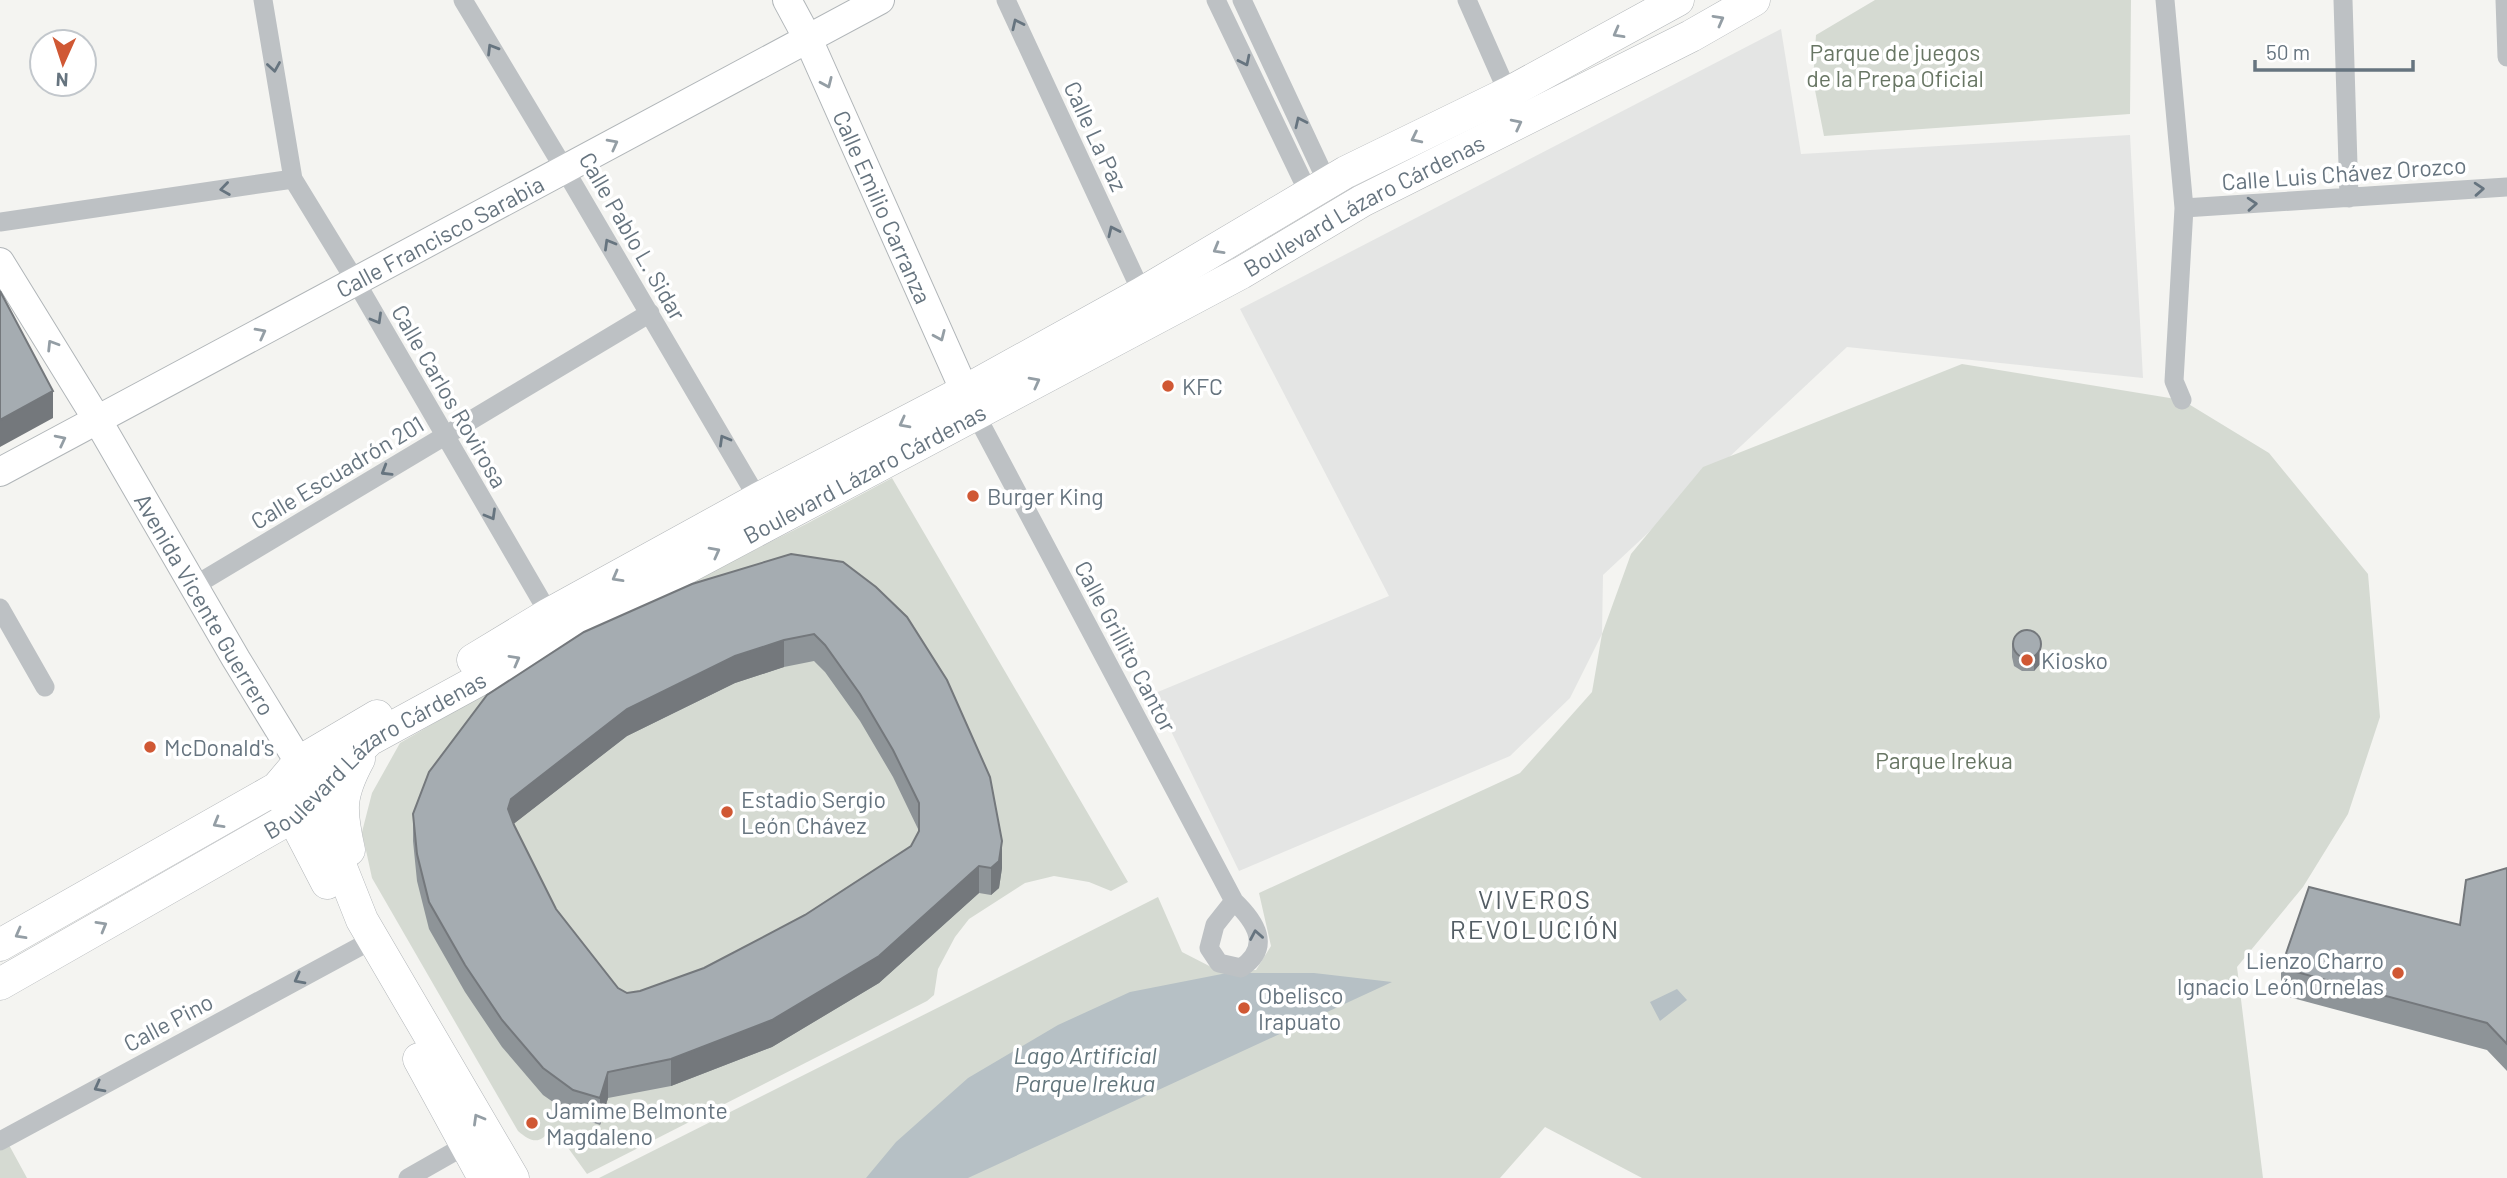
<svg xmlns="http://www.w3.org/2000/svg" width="2507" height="1178" font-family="Barlow,sans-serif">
<rect width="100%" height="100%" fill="#f4f4f1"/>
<!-- built -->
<path fill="#e4e5e4" d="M1781 29 1801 154 2130 135 2143 378 1847 347 1603 575 1602 634 1570 698 1510 756 1239 871 1153 694 1389 596 1240 309Z"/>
<!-- green -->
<path fill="#d5dad2" d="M1875 0H2131L2130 114 1824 136 1813 80 1816 35Z
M1962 364 2182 400 2269 453 2368 574 2380 717 2348 814 2303 887 2237 967 2263 1178H1642L1545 1127 1500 1178H599L1158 897 1182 952 1219 971 1256 970 1271 946 1259 893 1520 773 1592 692 1602 634 1631 554 1703 467Z
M892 478 1128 882 1111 891 1089 882 1054 876 1025 883 969 919 955 937 938 969 934 995 927 1001 587 1174 553 1127C541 1143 534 1145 518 1131L372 878 362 832 372 793 400 743 575 641 808 523Z
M9 1145 27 1178H0V1150Z"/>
<!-- water -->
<path fill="#b6c0c5" d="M1227 973H1314L1392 982 968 1178H866L896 1142 968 1078 1058 1025 1130 992Z
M1677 989 1687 1000 1660 1021 1650 1002Z"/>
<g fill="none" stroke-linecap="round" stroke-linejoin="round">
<defs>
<g id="secondary">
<path id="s1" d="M787 0 808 39 974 412"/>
<path id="s2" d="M0 262 98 421 236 659 299 762"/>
<path id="s3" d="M0 472 880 0"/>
</g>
<g id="primary">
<path d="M473 660 549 614 758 499 965 391 1142 293 1346 172 1508 93 1678 0"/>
<path d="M306 779 362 920 513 1178"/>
<path d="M283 798 327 883"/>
<path d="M349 850C340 810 339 796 359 759"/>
<path d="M0 945 277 788 299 762 377 716"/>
<path id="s4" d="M0 984 294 816 369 740 611 608 1241 273 1362 201 1691 36 1754 0"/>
<path d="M419 1059 484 1178"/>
</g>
</defs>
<!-- secondary casing -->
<use href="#secondary" stroke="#b0b5b8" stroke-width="30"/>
<!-- primary casing -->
<use href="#primary" stroke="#b1b5b8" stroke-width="33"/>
<!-- street -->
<path stroke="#bdc1c4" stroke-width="19" d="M263 0 293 179 356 282 549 614
M463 0 565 170 758 499
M1006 0 1142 293
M1216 0 1310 196
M1242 0 1328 184
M1467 0 1508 93
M2165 0 2184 208 2174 381 2182 400
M2343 0 2349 198
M2505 0 2507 57
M2184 208 2507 187
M0 222 293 179
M975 413 1234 901C1256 922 1272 947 1241 968L1219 963 1209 948 1215 925 1234 901
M194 586 650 313
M0 608 45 687
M0 1141 359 947
M408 1178 466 1145"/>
<!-- secondary -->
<use href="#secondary" stroke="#fff" stroke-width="28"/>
<!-- primary -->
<use href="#primary" stroke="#fff" stroke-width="32"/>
</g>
<!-- wall -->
<path fill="#8e9498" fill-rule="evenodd" d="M791 554 1002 868 999 888 991 895 979 893 879 983 772 1047 671 1086 608 1098 600 1125 573 1116 543 1095 502 1047 465 992 429 929 417 881 413 841V814ZM814 661 825 672 860 721 893 777 919 831 911 846 805 915 704 968 640 991 627 993 618 988 556 909 513 824 627 736 735 683 784 667Z
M2012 643 2041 654V663L2034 671H2022L2014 666 2012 657Z
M2507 868V1071L2487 1050 2281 995V968L2460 925Z"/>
<!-- shaded-wall -->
<path fill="#74787c" d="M53 391V418L0 447V420Z
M784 640V667L735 683 627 736 511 826 508 809 511 799 627 709 735 656Z
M2041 640V663L2034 671V657Z
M1002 841V868L999 888 991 895V868Z
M979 866V893L879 983 772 1047 671 1086V1059Z
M608 1072V1098L600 1125V1098Z"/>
<!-- building -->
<path fill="#a5acb1" stroke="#74787c" stroke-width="2" fill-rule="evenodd" d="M0 291 53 391 0 420Z
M791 554 843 562 876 587 907 617 947 680 990 777 1002 841 999 861 991 868 979 866 879 956 772 1020 671 1059 608 1072 600 1098 573 1090 543 1068 502 1020 465 965 429 902 417 854 413 814 429 772 487 695 584 632 692 584ZM814 634 825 645 860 694 893 750 919 803V831L911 846 805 915 704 968 640 991 627 993 618 988 556 909 514 825 508 809 511 799 627 709 735 656 784 640Z
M2013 644a14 14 0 1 1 28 0a14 14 0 1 1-28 0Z
M2507 868V1044L2487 1023 2281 968 2309 887 2460 925 2466 880Z"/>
<!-- one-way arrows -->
<defs><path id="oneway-chevron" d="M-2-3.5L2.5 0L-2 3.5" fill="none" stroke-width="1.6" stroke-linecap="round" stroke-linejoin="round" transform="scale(1.75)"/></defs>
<g stroke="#949ea5">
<use href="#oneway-chevron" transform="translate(1719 20) rotate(-29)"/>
<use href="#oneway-chevron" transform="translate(1618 33) rotate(151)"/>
<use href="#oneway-chevron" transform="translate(827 83) rotate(66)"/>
<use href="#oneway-chevron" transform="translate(1517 124) rotate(-27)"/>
<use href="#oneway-chevron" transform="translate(1416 138) rotate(154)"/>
<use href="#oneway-chevron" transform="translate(613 144) rotate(-28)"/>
<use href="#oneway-chevron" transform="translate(1218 249) rotate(150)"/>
<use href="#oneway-chevron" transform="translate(261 333) rotate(-28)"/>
<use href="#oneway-chevron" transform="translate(940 336) rotate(66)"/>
<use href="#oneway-chevron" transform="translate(52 345) rotate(-122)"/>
<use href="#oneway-chevron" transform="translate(1035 382) rotate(-28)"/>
<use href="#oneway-chevron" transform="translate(904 423) rotate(152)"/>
<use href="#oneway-chevron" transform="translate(61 440) rotate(-27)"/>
<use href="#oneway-chevron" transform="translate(715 552) rotate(-28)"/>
<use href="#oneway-chevron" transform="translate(617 577) rotate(151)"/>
<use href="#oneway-chevron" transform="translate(515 660) rotate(-29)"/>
<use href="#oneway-chevron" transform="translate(218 823) rotate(150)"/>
<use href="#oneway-chevron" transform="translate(102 926) rotate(-30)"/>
<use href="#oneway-chevron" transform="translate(20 934) rotate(151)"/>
<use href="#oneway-chevron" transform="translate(478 1119) rotate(-120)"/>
</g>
<g stroke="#66747f">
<use href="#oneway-chevron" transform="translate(1017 24) rotate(-115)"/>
<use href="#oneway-chevron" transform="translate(492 49) rotate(-121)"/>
<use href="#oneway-chevron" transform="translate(1245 61) rotate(64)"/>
<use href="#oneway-chevron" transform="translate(274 67) rotate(81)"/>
<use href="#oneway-chevron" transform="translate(1300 122) rotate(-115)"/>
<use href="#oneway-chevron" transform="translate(225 189) rotate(172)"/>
<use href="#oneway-chevron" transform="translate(2479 189) rotate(-4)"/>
<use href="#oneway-chevron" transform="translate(2252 204) rotate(-4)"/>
<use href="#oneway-chevron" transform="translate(1113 231) rotate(-115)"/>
<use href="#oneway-chevron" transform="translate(609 244) rotate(-120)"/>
<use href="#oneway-chevron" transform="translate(377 319) rotate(60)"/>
<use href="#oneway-chevron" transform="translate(724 440) rotate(-120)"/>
<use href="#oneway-chevron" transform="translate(386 471) rotate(149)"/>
<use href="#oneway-chevron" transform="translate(491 515) rotate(60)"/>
<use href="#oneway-chevron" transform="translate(1256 935) rotate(-100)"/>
<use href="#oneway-chevron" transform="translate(299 979) rotate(152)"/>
<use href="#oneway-chevron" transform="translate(99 1087) rotate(152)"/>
</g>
<!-- markers -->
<g fill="#d05834" stroke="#fff" stroke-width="2.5">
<circle cx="1168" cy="386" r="7"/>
<circle cx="973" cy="496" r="7"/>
<circle cx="2027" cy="660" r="7"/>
<circle cx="150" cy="747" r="7"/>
<circle cx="727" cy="812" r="7"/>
<circle cx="2398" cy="973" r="7"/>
<circle cx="1244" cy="1008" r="7"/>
<circle cx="532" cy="1123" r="7"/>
</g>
<g text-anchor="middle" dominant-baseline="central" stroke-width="7" stroke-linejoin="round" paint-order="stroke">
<!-- park labels -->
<g font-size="23" fill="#687664" stroke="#fff">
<text x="1895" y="52">Parque de juegos<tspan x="1895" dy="26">de la Prepa Oficial</tspan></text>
<text x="1944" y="760">Parque Irekua</text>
</g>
<!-- street labels -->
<g font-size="23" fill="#66747f" stroke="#fff">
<text transform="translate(1096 136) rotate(65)">Calle La Paz</text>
<text transform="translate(2344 173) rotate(-4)">Calle Luis Chávez Orozco</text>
<text stroke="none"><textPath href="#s1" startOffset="228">Calle Emilio Carranza</textPath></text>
<text stroke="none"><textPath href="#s4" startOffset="1575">Boulevard Lázaro Cárdenas</textPath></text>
<text transform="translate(633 236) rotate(60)">Calle Pablo L. Sidar</text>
<text stroke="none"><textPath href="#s3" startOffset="499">Calle Francisco Sarabia</textPath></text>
<text transform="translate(450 396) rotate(60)">Calle Carlos Rovirosa</text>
<text transform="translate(337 472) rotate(-31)">Calle Escuadrón 201</text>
<text stroke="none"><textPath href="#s4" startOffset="1008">Boulevard Lázaro Cárdenas</textPath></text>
<text stroke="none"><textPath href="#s2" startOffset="399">Avenida Vicente Guerrero</textPath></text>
<text transform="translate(1126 646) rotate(62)">Calle Grillito Cantor</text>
<text stroke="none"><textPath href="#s4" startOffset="441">Boulevard Lázaro Cárdenas</textPath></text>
<text transform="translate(168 1022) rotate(-28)">Calle Pino</text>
</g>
<!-- poi labels -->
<g font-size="23" fill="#66747f" stroke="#fff" text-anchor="start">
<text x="1182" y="386">KFC</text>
<text x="987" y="496">Burger King</text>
<text x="2041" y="660">Kiosko</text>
<text x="164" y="747">McDonald's</text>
<text x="741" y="799">Estadio Sergio<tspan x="741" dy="26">León Chávez</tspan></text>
<text x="2384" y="960" text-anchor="end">Lienzo Charro<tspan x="2384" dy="26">Ignacio León Ornelas</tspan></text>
<text x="1258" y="995">Obelisco<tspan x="1258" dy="26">Irapuato</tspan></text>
<text x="546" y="1110">Jamime Belmonte<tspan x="546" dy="26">Magdaleno</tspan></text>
</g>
<!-- water labels -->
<g font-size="24" font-style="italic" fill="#62757c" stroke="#fff">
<text x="1085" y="1054">Lago Artificial<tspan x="1085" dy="28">Parque Irekua</tspan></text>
</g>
<!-- quarter labels -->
<g font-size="26" letter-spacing="2" fill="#535d64" stroke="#fff">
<text x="1535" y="898">VIVEROS<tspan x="1535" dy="30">REVOLUCIÓN</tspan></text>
</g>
</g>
<!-- north arrow -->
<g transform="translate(63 63) rotate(183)"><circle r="33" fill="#ffffff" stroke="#c2c7cc" stroke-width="2"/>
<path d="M0-5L12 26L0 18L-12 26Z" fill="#d05834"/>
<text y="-10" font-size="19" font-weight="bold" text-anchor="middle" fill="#66747f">N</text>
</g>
<!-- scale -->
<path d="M2255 60v10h158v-10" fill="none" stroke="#66747f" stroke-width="3.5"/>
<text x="2266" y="60" font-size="21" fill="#66747f" stroke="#ffffff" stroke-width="5" paint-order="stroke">50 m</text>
</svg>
